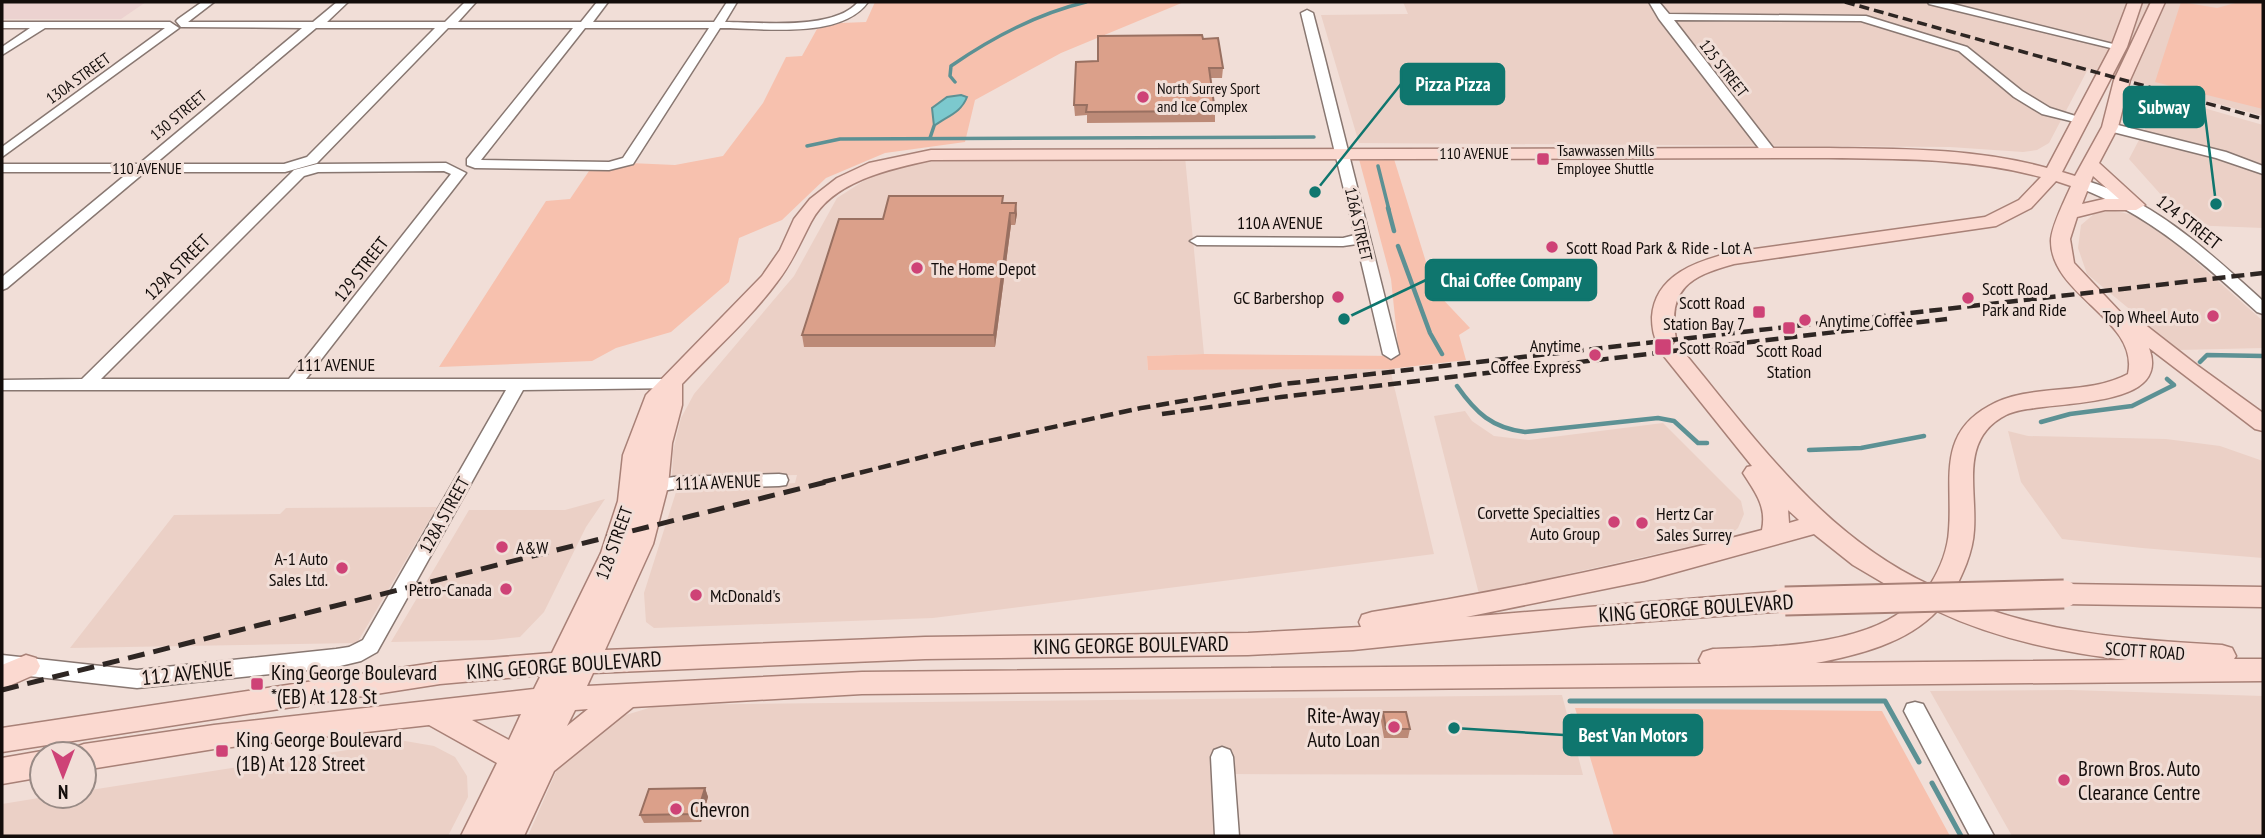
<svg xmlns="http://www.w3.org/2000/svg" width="2265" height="838" font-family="'PT Sans Narrow',sans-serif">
<rect width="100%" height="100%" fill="#f1ded7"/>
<!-- built -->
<path fill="#ebd0c6" d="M1403 2H2263V116L2088 69 2049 143 2037 150 2023 152 1950 147 1359 143 1321 15 1408 14Z
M2162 96 2263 125V228L2188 225 2129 159Z
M1185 157 1204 354 1147 356 1148 370 1390 369 1434 554 933 618 654 628 646 622 644 593 676 492 795 483 797 475 672 478 673 451 681 418 694 394 794 276 837 198 876 173 908 163 945 158Z
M2111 210 2133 215 2158 228 2263 321V348L2179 350 2087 274 2078 248 2081 225 2094 214Z
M1465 411 1472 421 1494 436 1529 440 1663 423 1741 501 1744 514 1738 528 1727 538 1479 594 1434 416Z
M2008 431 2028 436 2166 439 2220 446 2263 461V558L2142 548 2062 539 2021 482Z
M605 499 586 527 544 612 520 637 493 640 391 642 469 510H565Z
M437 507 357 643 70 648 174 515 280 514 286 508Z
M2071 690 2263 696V836H2012L1930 691Z
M1562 695 1583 775 1224 774 1227 836H528L566 749 609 720 659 705Z
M405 741 434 746 455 757 467 776 468 797 448 836H2V804L51 796H84V791Z"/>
<!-- education -->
<path fill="#ecd2d0" d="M2 2H146L121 19H2Z"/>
<!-- green -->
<path fill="#f7c1ae" d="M875 2H1184L1061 53 975 100 965 142 885 153 826 178 782 220 739 238 729 282 671 332 616 348 592 361 439 367 546 201 570 199 589 171 630 163 675 165 723 156 763 103 786 57 802 56 817 29 841 23 866 22Z
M2181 2 2217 8 2239 2H2263V109L2155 82Z
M1359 159H1394L1435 291 1470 328 1459 335 1466 360 1390 369 1148 370 1147 356 1204 354 1399 356 1391 279Z
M1575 708 1882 711 1950 836H1614Z"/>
<!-- water -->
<path fill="#7cc9ce" stroke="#5c9194" stroke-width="2" d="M961 95 967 97C961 113 947 116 934 126L932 108 947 97Z"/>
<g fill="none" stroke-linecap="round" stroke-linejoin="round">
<!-- stream-far2 -->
<path stroke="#5c9194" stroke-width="3.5" d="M955 82 950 76 951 66C993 37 1036 14 1086 2
M930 138 934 126
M807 146 840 139 1314 137
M1378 166 1389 210"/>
<!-- stream-far1 -->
<path stroke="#5c9194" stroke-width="4.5" d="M1388 208 1394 231
M1398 246 1430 333 1442 354
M2200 362 2207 355 2263 356
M1457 386C1476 413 1492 428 1525 432L1658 418 1674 421 1698 443H1707
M2041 422 2070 414 2132 406 2174 385 2167 379
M1809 450 1861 448 1924 436"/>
<!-- stream -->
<path stroke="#5c9194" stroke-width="5" d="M1570 701H1885L1919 762
M1932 783 1961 836"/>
<defs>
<path id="minor" d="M202 2H214L188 22H313L337 2H348L327 22H445L465 2H476L458 22H581L597 2H608L593 22H714L727 2H737L725 22C759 22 834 31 858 2H868C841 40 762 28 720 28L633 164 609 170 475 168 467 165V159L573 28H448L317 163 285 172H145L7 288 2 290V277L129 172H2V164H139L302 28 181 27 176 21 178 19ZM316 28H435L307 157 284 164H155ZM585 28H709L623 158 609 162 481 160Z
M1649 2H1659L1669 14 1866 16 1967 47 2022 91 2050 108 2085 119 2079 123 2042 114 2014 97 1959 51 1861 21 1674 20 1777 153 1775 156H1765L1659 19Z
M1928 2H1945L2125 47 2119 50 1929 4Z
M1307 10 1313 13 1324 55 1399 354 1391 359 1383 354 1357 244 1343 246 1197 245 1190 241 1197 237 1343 238 1355 235 1301 13Z
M2 22H170L179 28 2 157V147L165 28H45L2 55V47L30 28H2Z
M2110 123 2226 152 2263 166V174L2216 158 2105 130V124Z
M446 163 466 173 306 379H671L677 380 679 384 677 388 523 390 377 652 361 661 336 667 137 688 2 673V655L137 670 336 649 349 647 363 640 506 390H2V380L82 379 294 170 317 164ZM444 171 451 174 289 379H101L304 176 318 172Z
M2080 179C2152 198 2209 252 2263 301V314L2257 312C2201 261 2148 213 2075 186L2073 183Z
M779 474 786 475 788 480 786 485 779 486 674 489 656 492 649 491 647 486 649 481 674 477Z
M1915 702 1923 704 1994 836H1970L1904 711 1907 704Z
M1222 747 1230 750 1233 757 1239 836H1215L1211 757 1214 750Z"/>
<path id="major" d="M2128 2H2142L2127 47 2062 172 2075 176 2102 127 2114 80 2151 2H2165L2130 80 2118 127 2099 163 2145 205 2136 210H2105L2077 217 2070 239 2074 263 2123 315 2134 316 2198 366 2263 413V431L2255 429 2149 348C2174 414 2039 398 2006 415 1959 439 1977 488 1974 530 1973 553 1962 575 1952 595 2036 633 2131 640 2222 645L2232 648 2236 656 2234 659H2263V681L862 694 633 707 554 771 524 836H461L497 763 429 725 214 749 84 770V754H71L73 748 84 744 214 725 534 689 541 675 440 684 2 752V728L440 662 552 653 601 553 618 501 623 455 646 395 762 276 780 250 794 219 810 199 837 178 869 163 931 150 1829 148C1902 149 1975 148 2047 168L2111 47ZM1829 158C1900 159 1972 158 2041 177L2019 200 1985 217 1733 252C1698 261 1655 274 1652 317 1652 325 1653 336 1658 344H1672L1676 339C1667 289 1690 276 1734 264L1996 226 2031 208 2056 181 2071 186C2065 200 2051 227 2051 241 2051 296 2140 320 2128 374 2085 397 2031 382 1989 406 1936 435 1953 482 1949 530 1948 549 1940 569 1930 585 1823 536 1755 438 1682 350H1666L1663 355 1752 466 1747 467 1743 473C1755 492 1767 506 1762 530 1633 564 1504 591 1372 612L1362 615 1359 622 1361 627 1248 633 925 637 605 650 653 544 668 486 672 443 682 405V384C713 351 750 319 777 282 792 263 800 243 811 222 832 181 890 169 931 160ZM2093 176 2119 199H2104L2082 204ZM1788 509V510L1799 520 1789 523ZM1814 534 1853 565 1914 601C1870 646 1773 647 1713 649L1703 652 1699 660 1701 664 862 672 587 686 593 673 925 659 1248 655 1353 650 1586 626 1785 611 1794 608 1798 601 1794 594 1785 591 1466 617 1644 581ZM1937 611C1996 639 2064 653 2128 660L1816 663C1858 655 1907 643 1937 611ZM588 709 567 726 575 710ZM521 714 509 740 472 720Z
M2064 584 2263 587V607L2064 604 2055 601 2051 594 2055 587Z
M26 655 36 658 40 666 36 674 2 689V665Z
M42 751 50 754H42V777L2 784V758Z"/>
</defs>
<!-- minor casing -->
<use href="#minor" stroke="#887771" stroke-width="3"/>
<!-- major casing -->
<use href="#major" stroke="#a88177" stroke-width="3"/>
<!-- minor -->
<use href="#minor" fill="#fff" fill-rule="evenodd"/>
<!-- major -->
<use href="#major" fill="#fbd9d0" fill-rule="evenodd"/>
<!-- rail-far2 -->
<path stroke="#2e2623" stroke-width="3.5" stroke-dasharray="10 5" stroke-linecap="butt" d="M1845 2 2263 119"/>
<!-- rail-far1 -->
<path stroke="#2e2623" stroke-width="4.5" stroke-dasharray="13 6" stroke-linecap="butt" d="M1162 414 1281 397 1947 319
M823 482 975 444 1141 408 1284 384 2263 273"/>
<!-- rail -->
<path stroke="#2e2623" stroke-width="5" stroke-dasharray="17 9" stroke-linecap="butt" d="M2 690 830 481"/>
<defs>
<path id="major-bridge" d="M1785 601 2064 594"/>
</defs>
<!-- major-bridge casing -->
<use href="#major-bridge" stroke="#a88177" stroke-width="31" stroke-linecap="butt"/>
<!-- major-bridge -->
<use href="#major-bridge" stroke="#fbd9d0" stroke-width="27"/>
</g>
<!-- wall -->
<path fill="#bc8a77" d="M1203 39 1223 68 1222 78H1211L1215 111V122L1087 123V115L1075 116 1074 105 1098 61Z
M1003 203 1017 214 1015 225H1011L995 347H804L802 335Z
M1383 712 1410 729 1408 738H1384L1381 721Z
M705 788 708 797 701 822 644 823 640 815Z"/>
<!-- shaded-wall -->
<path fill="#997061" d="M1016 203 1017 214 1015 225V213Z
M1010 213 1011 225 995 347 994 335Z
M705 788 708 797 701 822 697 814Z"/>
<!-- building -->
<path fill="#dba08a" stroke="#997061" stroke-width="2" d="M1202 35 1203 39 1218 38 1223 68H1209L1215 111 1086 112 1087 105H1074L1076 62 1098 61V36Z
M889 196H1003L1002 203H1016L1015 213H1010L994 335H802L839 219H883Z
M1383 712H1406L1410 729H1386Z
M705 788 697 814 640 815 649 789Z"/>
<!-- markers -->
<g fill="#ce4276" stroke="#f1ded7" stroke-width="2.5">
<circle cx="1143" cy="97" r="7"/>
<rect x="1536" y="152" width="14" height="14" rx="3.5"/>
<circle cx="1552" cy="247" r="7"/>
<circle cx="917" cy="268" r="7"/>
<circle cx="1338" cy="297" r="7"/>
<circle cx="1968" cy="298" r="7"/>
<rect x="1752" y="305" width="14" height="14" rx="3.5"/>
<circle cx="2213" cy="316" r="7"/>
<circle cx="1805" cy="320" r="7"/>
<rect x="1782" y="321" width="14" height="14" rx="3.5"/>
<rect x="1654" y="338" width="18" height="18" rx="3.5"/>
<circle cx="1595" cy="355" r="7"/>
<circle cx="1614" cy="522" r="7"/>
<circle cx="1642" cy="523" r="7"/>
<circle cx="502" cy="547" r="7"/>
<circle cx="342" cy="568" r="7"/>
<circle cx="506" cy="589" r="7"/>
<circle cx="696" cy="595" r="7"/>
<rect x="250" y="677" width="14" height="14" rx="3.5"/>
<circle cx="1394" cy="727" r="7"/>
<rect x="215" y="744" width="14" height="14" rx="3.5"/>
<circle cx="2064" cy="780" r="7"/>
<circle cx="676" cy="809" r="7"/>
</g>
<g text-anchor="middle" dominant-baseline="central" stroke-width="6" stroke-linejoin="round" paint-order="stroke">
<!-- far-street labels -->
<g font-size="16" fill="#130d0b" stroke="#f1ded7">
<text transform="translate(1724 68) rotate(52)">125 STREET</text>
<text transform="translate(78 78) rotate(-36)">130A STREET</text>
<text transform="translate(178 115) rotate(-40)">130 STREET</text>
<text x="1474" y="153">110 AVENUE</text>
<text x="147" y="168">110 AVENUE</text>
<text transform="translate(1359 224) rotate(77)">126A STREET</text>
</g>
<!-- far-poi labels -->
<g font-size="16" fill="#130d0b" stroke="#f1ded7" text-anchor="start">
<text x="1157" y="88">North Surrey Sport<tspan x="1157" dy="18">and Ice Complex</tspan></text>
<text x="1557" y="150">Tsawwassen Mills<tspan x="1557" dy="18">Employee Shuttle</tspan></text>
</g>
<!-- street labels -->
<g font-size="18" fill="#130d0b" stroke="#f1ded7">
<text x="1280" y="222">110A AVENUE</text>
<text transform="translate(2189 222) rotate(38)">124 STREET</text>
<text transform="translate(177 267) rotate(-45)">129A STREET</text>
<text transform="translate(361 269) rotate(-52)">129 STREET</text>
<text x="336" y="364">111 AVENUE</text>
<text transform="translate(718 482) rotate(-2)">111A AVENUE</text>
<text transform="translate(444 515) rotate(-61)">128A STREET</text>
<text transform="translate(614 543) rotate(-70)">128 STREET</text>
<text transform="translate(2145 651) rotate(4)">SCOTT ROAD</text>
</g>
<!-- poi labels -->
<g font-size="18" fill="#130d0b" stroke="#f1ded7" text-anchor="start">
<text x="1566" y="247">Scott Road Park &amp; Ride - Lot A</text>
<text x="931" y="268">The Home Depot</text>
<text x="1982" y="288">Scott Road<tspan x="1982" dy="21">Park and Ride</tspan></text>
<text x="1324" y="297" text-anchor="end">GC Barbershop</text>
<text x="1745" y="302" text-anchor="end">Scott Road<tspan x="1745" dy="21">Station Bay 7</tspan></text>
<text x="2199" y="316" text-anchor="end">Top Wheel Auto</text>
<text x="1819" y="320">Anytime Coffee</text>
<text x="1581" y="345" text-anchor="end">Anytime<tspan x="1581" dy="21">Coffee Express</tspan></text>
<text x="1679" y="347">Scott Road</text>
<text x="1789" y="350" text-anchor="middle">Scott Road<tspan x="1789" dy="21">Station</tspan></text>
<text x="1600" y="512" text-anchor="end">Corvette Specialties<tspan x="1600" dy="21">Auto Group</tspan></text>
<text x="1656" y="513">Hertz Car<tspan x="1656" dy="21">Sales Surrey</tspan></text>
<text x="516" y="547">A&amp;W</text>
<text x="328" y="558" text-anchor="end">A-1 Auto<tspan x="328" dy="21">Sales Ltd.</tspan></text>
<text x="492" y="589" text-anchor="end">Petro-Canada</text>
<text x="710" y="595">McDonald's</text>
</g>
<!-- near-street labels -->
<g font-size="21" fill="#130d0b" stroke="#f1ded7">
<text transform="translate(1696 608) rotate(-4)">KING GEORGE BOULEVARD</text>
<text transform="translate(1131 645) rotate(-1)">KING GEORGE BOULEVARD</text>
<text transform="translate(564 665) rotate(-4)">KING GEORGE BOULEVARD</text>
<text transform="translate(187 673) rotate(-6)">112 AVENUE</text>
</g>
<!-- near-poi labels -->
<g font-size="21" fill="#130d0b" stroke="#f1ded7" text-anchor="start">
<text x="271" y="672">King George Boulevard<tspan x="271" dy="24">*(EB) At 128 St</tspan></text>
<text x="1380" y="715" text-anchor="end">Rite-Away<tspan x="1380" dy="24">Auto Loan</tspan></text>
<text x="236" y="739">King George Boulevard<tspan x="236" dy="24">(1B) At 128 Street</tspan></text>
<text x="2078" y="768">Brown Bros. Auto<tspan x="2078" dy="24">Clearance Centre</tspan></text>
<text x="690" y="809">Chevron</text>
</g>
</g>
<!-- callouts -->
<path fill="none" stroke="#0f766e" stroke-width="2.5" d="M1315 192L1401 84M2216 204L2204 107M1344 319L1426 280M1454 728L1564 735"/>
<g fill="#0f766e" stroke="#f1ded7" stroke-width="2.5">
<circle cx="1315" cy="192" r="7"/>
<circle cx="2216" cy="204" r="7"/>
<circle cx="1344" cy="319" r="7"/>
<circle cx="1454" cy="728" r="7"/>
</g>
<g fill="#0f766e" stroke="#0f766e" stroke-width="2.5">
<rect x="1401" y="64" width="103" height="40" rx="7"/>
<rect x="2124" y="87" width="80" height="40" rx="7"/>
<rect x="1426" y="260" width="170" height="40" rx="7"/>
<rect x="1564" y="715" width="138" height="40" rx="7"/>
</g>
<g font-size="19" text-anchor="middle" font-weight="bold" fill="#fff">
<text x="1453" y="91">Pizza Pizza</text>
<text x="2164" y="114">Subway</text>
<text x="1511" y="287">Chai Coffee Company</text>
<text x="1633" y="742">Best Van Motors</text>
</g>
<!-- border -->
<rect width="2265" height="838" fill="none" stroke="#130d0b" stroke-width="7"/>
<!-- north arrow -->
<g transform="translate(63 775) rotate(180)"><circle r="33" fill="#f1ded7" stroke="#988a85" stroke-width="2"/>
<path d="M0-5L12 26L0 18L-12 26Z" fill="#ce4276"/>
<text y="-10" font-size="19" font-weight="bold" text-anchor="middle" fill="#130d0b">N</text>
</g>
</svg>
